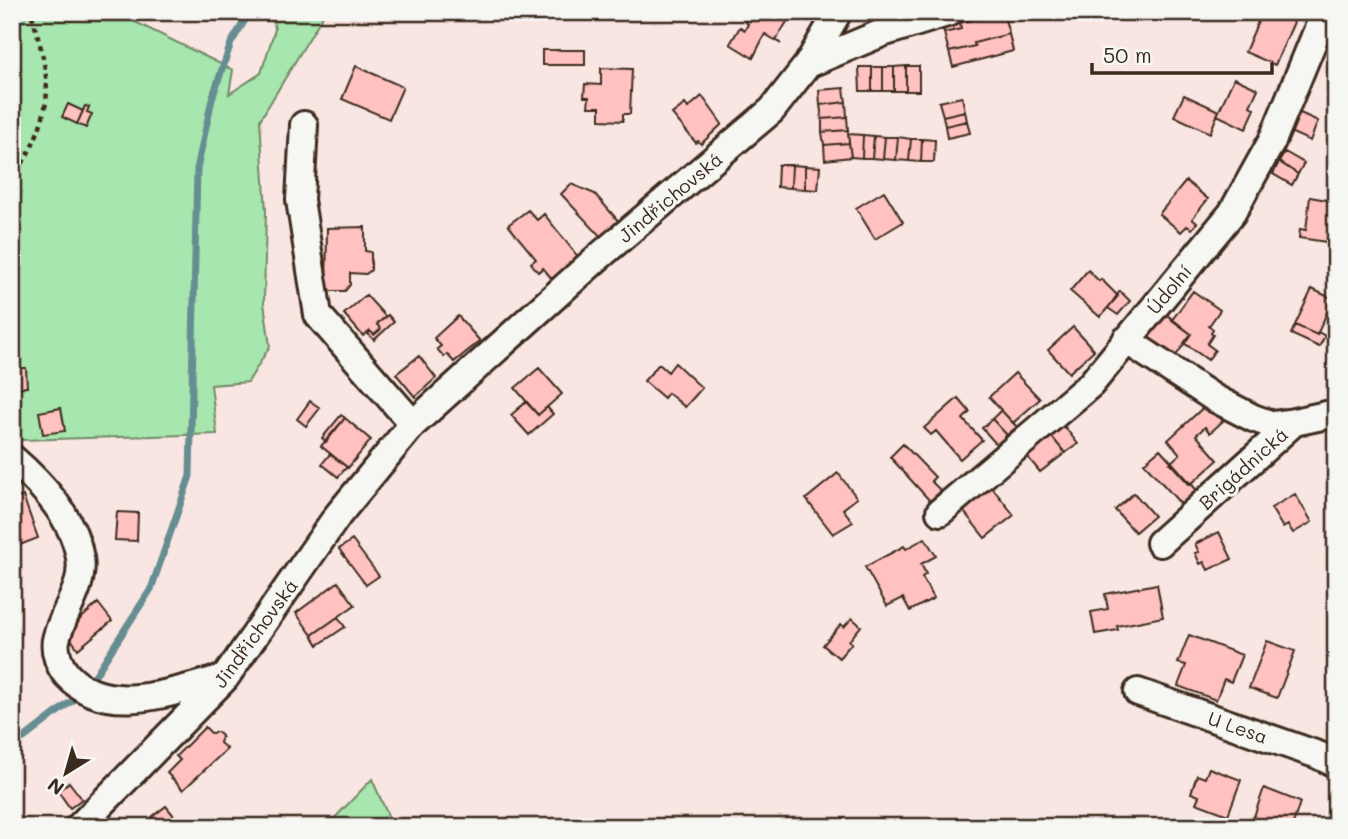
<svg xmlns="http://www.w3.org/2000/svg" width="1348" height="839" font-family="Mali,sans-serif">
<rect width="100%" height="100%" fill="#f9e6e3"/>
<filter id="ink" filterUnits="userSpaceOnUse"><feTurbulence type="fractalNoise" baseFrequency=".0143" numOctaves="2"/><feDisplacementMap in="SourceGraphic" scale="14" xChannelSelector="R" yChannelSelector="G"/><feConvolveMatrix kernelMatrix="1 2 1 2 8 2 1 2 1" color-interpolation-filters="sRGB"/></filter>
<g filter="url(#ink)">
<!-- green -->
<path fill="#a7e6ae" stroke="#718866" stroke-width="2" d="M26 12H115L233 70 229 94 261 73 275 29 271 12H325L260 120 266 211 264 303 270 346 248 382 211 385 217 434 22 440 12 426V16Z
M372 779 393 827H326Z"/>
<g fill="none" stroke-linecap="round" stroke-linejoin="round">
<!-- stream -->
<path stroke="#668e92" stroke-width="7" d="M92 680 151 589 190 476 197 169 212 99 231 43 250 12
M12 742 24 738 77 697"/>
</g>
<!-- building -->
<path fill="#ffc2c0" stroke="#3b2a1e" stroke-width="2" d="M752 12H788L798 18 791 15 776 40 781 44 765 34 753 58 730 44 740 27 745 30 748 24 744 21 746 22Z
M1003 12 1009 34 974 43 975 46 949 52 944 33 961 29 960 23Z
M1262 12H1269L1294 22 1275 65 1245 52Z
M960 23 961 29 944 33 943 28Z
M1009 34 1013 51 953 67 949 52 975 46 974 43Z
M542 50H585V65H542Z
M356 66 403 87 389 119 342 99Z
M906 66V91H894V67Z
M906 66H919V91H906Z
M859 67H872V91H860Z
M872 67H883V91H872Z
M883 67H894V91H883Z
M601 68 632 69 630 114H623V121L600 120V107H588L589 97H584L585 84 601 85Z
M1234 78 1258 89 1250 106 1255 109 1246 129 1217 115Z
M844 88 846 102 820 105 819 90Z
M1184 95 1219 111 1210 133 1174 116Z
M702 96 722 124 701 144 698 141 696 143 672 114 685 104 688 108Z
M962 97 965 111 943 116 939 102Z
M846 102 847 117 822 119 820 105Z
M68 104 83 111 77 124 62 117Z
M85 106 89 107 87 112 92 114 86 128 77 124Z
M965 111 967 121 945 126 943 116Z
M1298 112 1318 121 1310 141 1290 132Z
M847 117 848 130 822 132V119Z
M967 121 970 133 947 138 945 126Z
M848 130 849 143 824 145 822 132Z
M848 134 863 135 862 158 851 157Z
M863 135 874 136 872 158H862Z
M874 136 885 137 883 159 872 158Z
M885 137H898L896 160 883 159Z
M898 137 911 139 909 161 896 160Z
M911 139H922L921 162 909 161Z
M922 139 935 140 934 162H921Z
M849 143 851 157 825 160 824 145Z
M1285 152 1304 163 1298 174 1279 162Z
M1279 162 1298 174 1292 185 1273 174Z
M778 165H792L791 188 777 187Z
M792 165 805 166V189L791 188Z
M805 166 820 167 818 190 805 189Z
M1186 181 1208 199 1192 219 1197 223 1192 229 1187 226 1181 232 1159 214Z
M571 184 595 194 620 223 602 238 561 194Z
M884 191 903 222 875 239 856 208Z
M1310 197 1333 201 1327 242 1299 238 1300 229 1306 230Z
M528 210 537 220 544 214 579 258 552 279 543 268 538 272 531 263 536 259 508 225Z
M365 227V251L371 252V270L366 274 350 273V285L345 291H326L327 228Z
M12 267 19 268 17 282H12Z
M1088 270 1099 281 1101 279 1118 296 1100 317 1070 291Z
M1312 289 1333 299 1317 335 1295 325Z
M1120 291 1130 301 1118 315 1108 308Z
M1193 291 1220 310 1209 326 1213 329 1211 333 1213 335 1207 344 1215 350 1208 360 1184 343 1191 334 1172 320Z
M366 295 386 317 377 324 381 329 374 335 370 331 363 336 344 314Z
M1161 310 1191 334 1175 357 1150 340 1149 327Z
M388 315 394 322 374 340 368 334 370 331 374 335 381 329 377 324Z
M458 316 480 341 454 362 447 354 444 357 437 349 441 346 434 338Z
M1295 325 1317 335 1318 332 1325 336 1319 347 1291 334Z
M1073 327 1094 350 1069 373 1048 350Z
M419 356 436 378 415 397 396 374Z
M675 363 702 388 685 407 668 393 664 398 644 381 659 364 668 372Z
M12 368H26L27 387 12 388Z
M539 368 562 394 538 415 515 388Z
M1015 373 1040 399 1013 423 989 397Z
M958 398 970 412 963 419 982 440 960 459 936 431 931 435 924 428Z
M310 401 320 408 306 426 297 419Z
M526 402 538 415 547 407 553 414 529 435 511 415Z
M1208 403 1223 421 1210 433 1205 427 1196 435 1218 460 1190 485 1170 463 1180 454 1168 440Z
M61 408 65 431 43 434 39 412Z
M1001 410 1017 427 1007 435 992 419Z
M341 415 345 418 326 442 322 438Z
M345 418 371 440 348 468 321 446Z
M992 419 1007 435 997 445 982 428Z
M1064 426 1078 444 1065 453 1051 436Z
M1051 436 1065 453 1040 472 1026 455Z
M903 444 935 477 931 481 941 491 930 501 890 457Z
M1160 449 1202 496 1186 510 1144 463Z
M330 454 347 467 338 477 322 464Z
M838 473 857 498 843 509 853 522 833 534 806 499Z
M990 485 1014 515 985 538 961 508Z
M1134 493 1154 516 1135 532 1115 510Z
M1295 494 1312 522 1293 533 1288 525 1283 528 1271 508Z
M23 496 38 538 12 548V500Z
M117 512 138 513 137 541 115 540Z
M1219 532 1232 559 1208 570 1204 562 1200 564 1195 553 1199 552 1195 544Z
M925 538 936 556 921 564 926 574 922 577 934 598 910 611 903 598 887 606 865 567 904 546 906 549Z
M352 540 379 576 366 585 339 549Z
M338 582 355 605 312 635 296 613Z
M1157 584 1163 617 1117 626 1118 630 1095 634 1091 612 1108 609 1105 594Z
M98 603 112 621 78 649 66 632Z
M338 617 345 627 318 645 312 635Z
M852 618 861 626 849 641 852 643 839 658 823 645 841 624 844 627Z
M1189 635 1242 655 1231 682 1224 679 1216 700 1178 686 1186 665 1178 663Z
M1267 641 1295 651 1277 698 1249 688Z
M205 727 211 733 218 732 222 736 220 743 227 749 183 790 167 773 180 760 176 756Z
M1209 768 1241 780 1228 815 1196 803 1199 796 1191 793 1197 775 1205 778Z
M69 782 82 799 70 808 58 791Z
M1264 788 1300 802 1292 827 1251 825Z
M166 806 175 817 160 827 152 817Z"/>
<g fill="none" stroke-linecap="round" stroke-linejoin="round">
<defs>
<path id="minor" d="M808 64 882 33 950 12
M304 125 300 200 318 315 413 424
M1126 340 1214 398 1253 418 1273 425 1294 422
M12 458C42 484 74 518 80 558 85 587 62 612 56 640 54 651 59 666 67 675 107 719 176 690 225 678
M940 512 1091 384 1232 213 1272 141 1325 12
M1160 543 1294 422 1336 413
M1138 692 1318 755 1336 764
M79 827 225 678 338 515 413 424 595 260 772 110 808 64 838 12"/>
</defs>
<!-- minor casing -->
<use href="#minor" stroke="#3b2a1e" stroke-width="32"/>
<!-- path -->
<path stroke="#3b2a1e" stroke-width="4.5" stroke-dasharray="5 5" stroke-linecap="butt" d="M12 181C31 150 51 115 46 77 44 56 37 33 31 12"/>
<!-- minor -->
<use href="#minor" stroke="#f6f6f2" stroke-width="26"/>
</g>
</g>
<g text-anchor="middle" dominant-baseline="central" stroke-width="6" stroke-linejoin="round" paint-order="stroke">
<!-- street labels -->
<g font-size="19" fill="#3b2a1e" stroke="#f6f6f2">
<text transform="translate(670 197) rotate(-40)">Jindřichovská</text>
<text transform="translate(1169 289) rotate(-50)">Údolní</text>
<text transform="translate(1243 468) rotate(-42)">Brigádnická</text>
<text transform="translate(255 633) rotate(-54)">Jindřichovská</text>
<text transform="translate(1238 727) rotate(19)">U Lesa</text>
</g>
</g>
<!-- margin -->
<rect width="1348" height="839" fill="none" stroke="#f6f6f2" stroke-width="42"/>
<rect x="21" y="21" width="1306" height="797" fill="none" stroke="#3b2a1e" stroke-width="2.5" filter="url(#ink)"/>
<!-- north arrow -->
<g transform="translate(66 773) rotate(217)" stroke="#f6f6f2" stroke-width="5" paint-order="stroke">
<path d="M0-5L12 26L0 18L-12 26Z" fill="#3b2a1e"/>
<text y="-10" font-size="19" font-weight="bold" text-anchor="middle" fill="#3b2a1e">N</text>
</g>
<!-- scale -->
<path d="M1092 63v10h180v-10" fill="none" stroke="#3b2a1e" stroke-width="3.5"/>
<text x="1103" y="63" font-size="21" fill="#3b2a1e" stroke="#f6f6f2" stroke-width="5" paint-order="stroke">50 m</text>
</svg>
